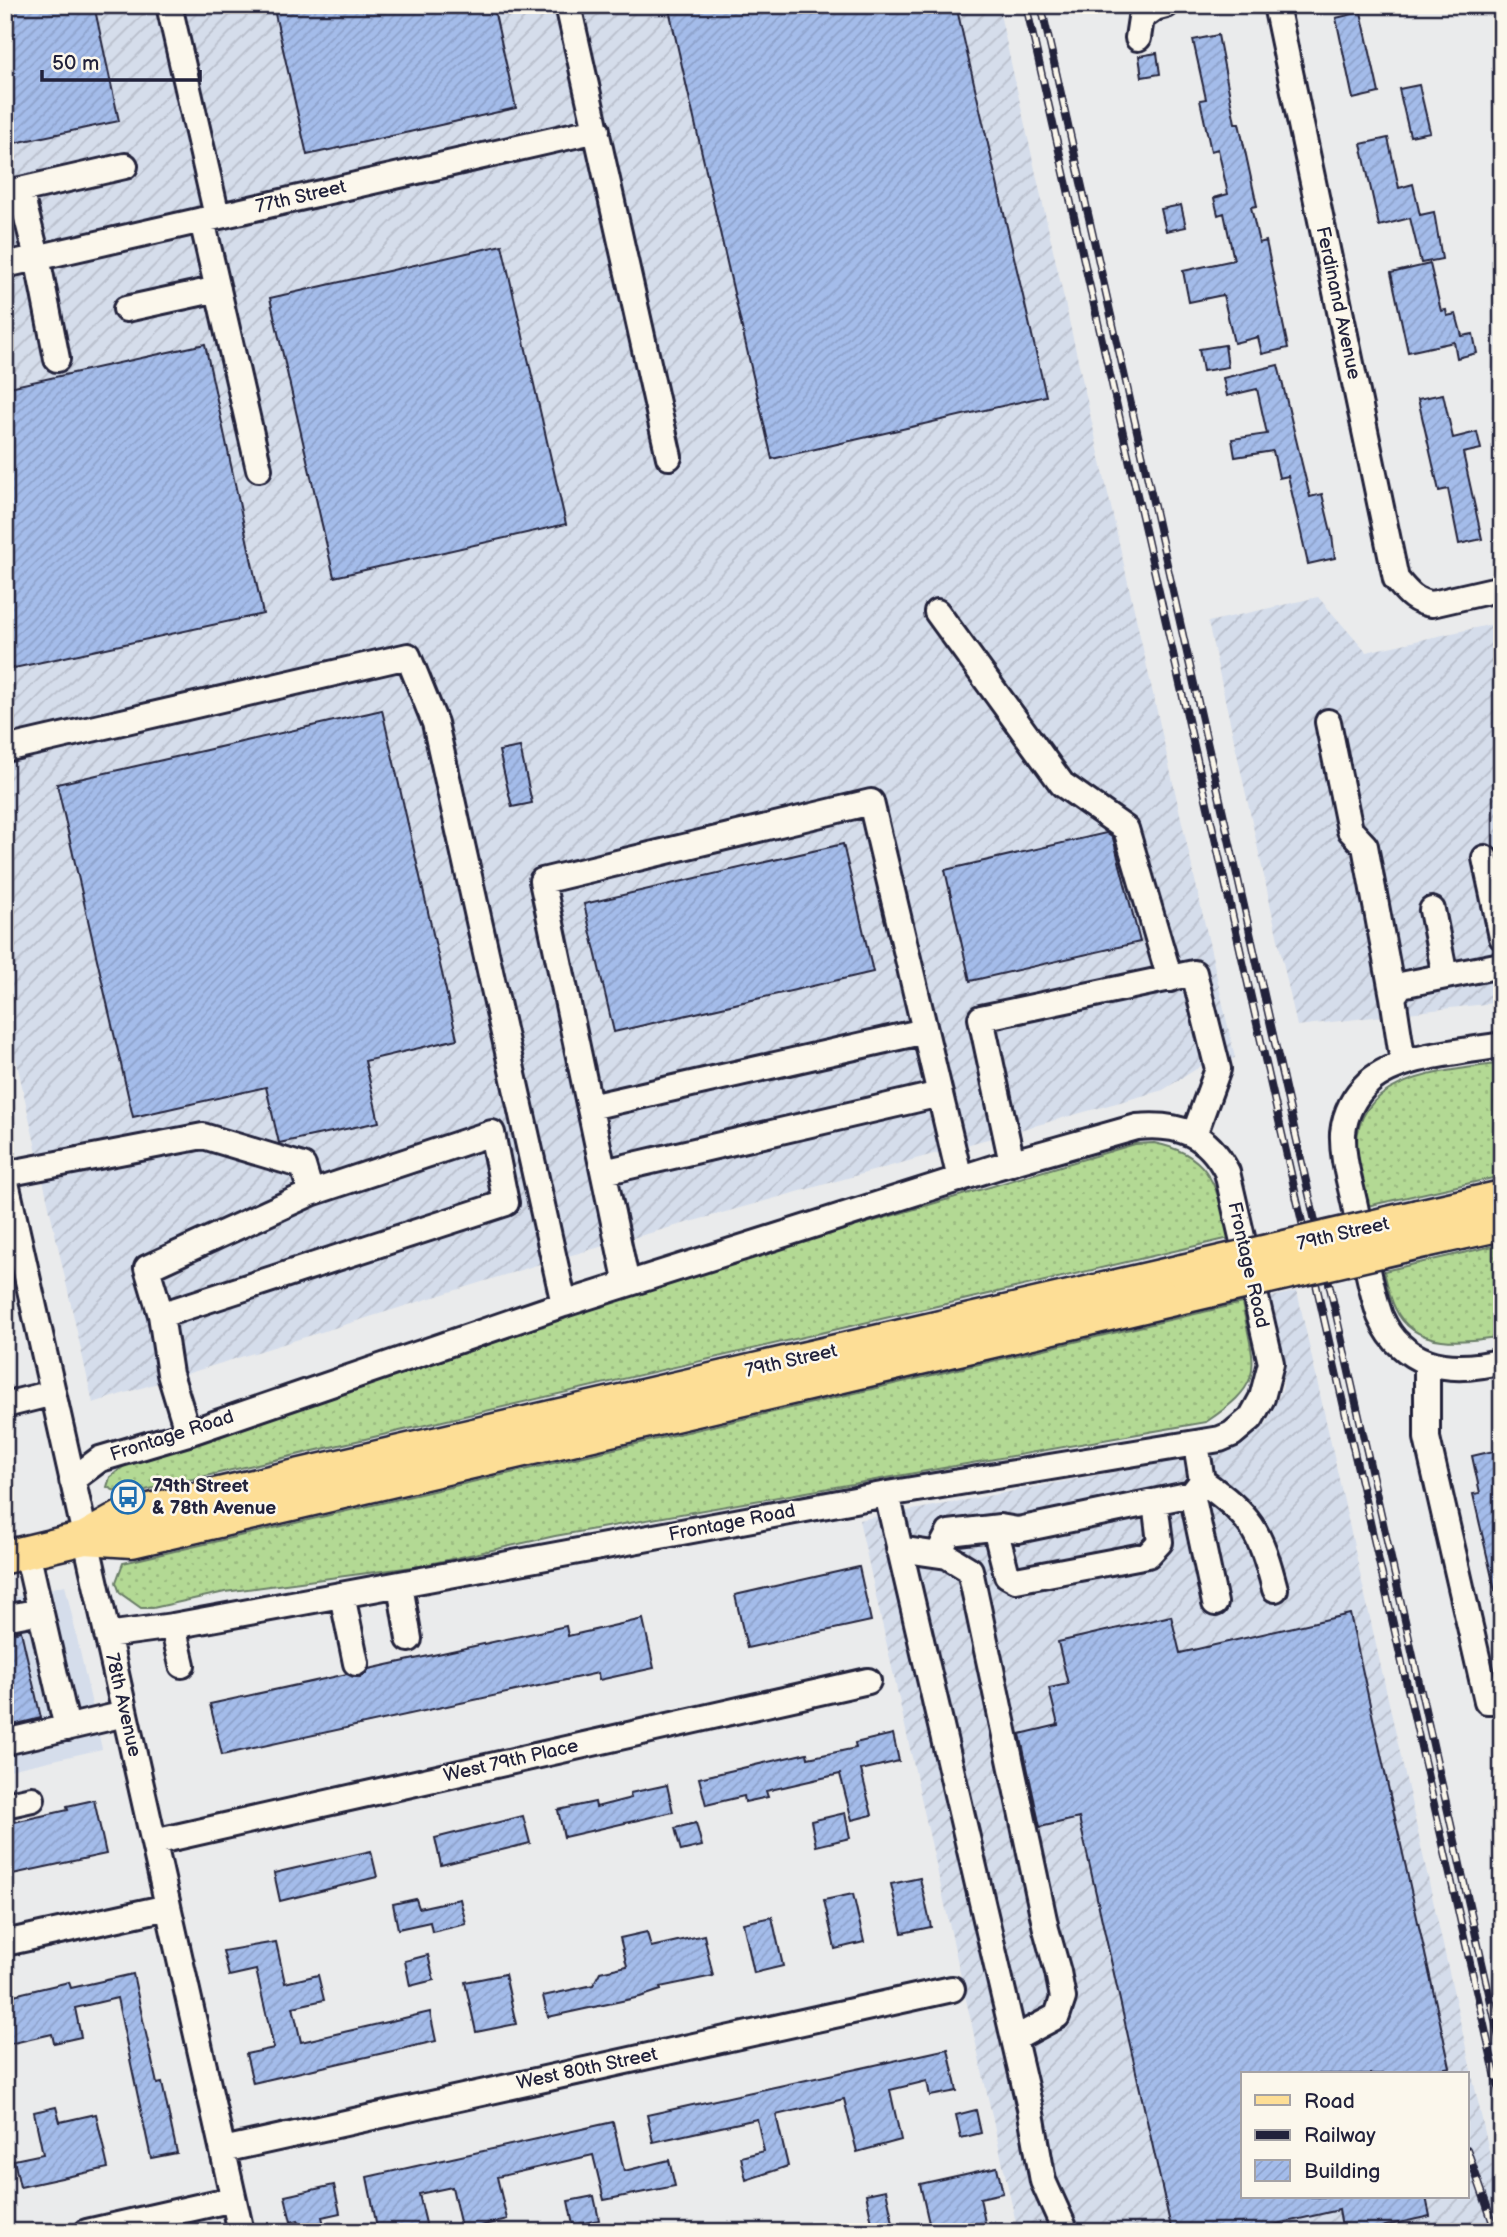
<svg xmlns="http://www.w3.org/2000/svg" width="1507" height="2237" font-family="'Balsamiq Sans',sans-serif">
<defs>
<pattern id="industrial-furrows" width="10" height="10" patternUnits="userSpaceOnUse" patternTransform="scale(1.75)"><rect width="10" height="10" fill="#d5ddeb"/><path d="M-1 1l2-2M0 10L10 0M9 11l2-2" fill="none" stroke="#b7bdca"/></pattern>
<pattern id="grass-dots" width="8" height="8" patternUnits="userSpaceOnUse" patternTransform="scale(1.75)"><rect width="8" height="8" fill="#b3d994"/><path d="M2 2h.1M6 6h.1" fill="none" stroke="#9aba80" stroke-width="1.8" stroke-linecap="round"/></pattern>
<pattern id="building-hatch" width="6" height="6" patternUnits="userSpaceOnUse" patternTransform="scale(1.75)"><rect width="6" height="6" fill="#a4bcea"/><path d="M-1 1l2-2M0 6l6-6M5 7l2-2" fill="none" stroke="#8da1ca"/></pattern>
</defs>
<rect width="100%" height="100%" fill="#eaebec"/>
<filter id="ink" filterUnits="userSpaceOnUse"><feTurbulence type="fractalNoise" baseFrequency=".0143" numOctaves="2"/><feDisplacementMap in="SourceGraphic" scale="14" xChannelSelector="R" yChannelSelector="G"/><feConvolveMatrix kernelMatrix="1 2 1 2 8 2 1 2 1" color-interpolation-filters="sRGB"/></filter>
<g filter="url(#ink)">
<!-- built -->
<path fill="#d5ddeb" d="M65 1585 102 1749 5 1771V1600Z"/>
<!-- industrial -->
<path fill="url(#industrial-furrows)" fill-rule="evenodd" d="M5 5H998L1235 1058 1201 1066 1163 1090 543 1263 93 1403 5 1010Z
M1318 597 1366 652 1502 622V1002L1297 1026 1208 622Z
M1297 1291 1502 2209V2232H1018L859 1520 1232 1450 1266 1425 1283 1387V1355L1271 1297ZM1243 2074H1467V2197H1243Z"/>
<!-- grass -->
<path fill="url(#grass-dots)" stroke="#6a7e68" stroke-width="2" d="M1502 1063V1176L1367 1206C1364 1187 1358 1167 1357 1147 1354 1074 1451 1071 1502 1063Z
M1154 1143C1212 1154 1216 1187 1230 1238L141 1491 119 1493 107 1487 110 1477 132 1460 273 1411 786 1247 1135 1144Z
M1502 1244V1336C1465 1342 1414 1350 1395 1308 1389 1296 1387 1283 1384 1271Z
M1242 1303C1255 1370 1267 1381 1206 1422L555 1536 420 1566 225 1592 153 1608H141L120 1593 116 1582 123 1563Z"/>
<!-- building -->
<path fill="url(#building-hatch)" stroke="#22223b" stroke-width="2" d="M36 5H94L119 121 5 145V12Z
M273 5H493L516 108 307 155Z
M668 5H956L1046 396 772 459Z
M1361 12 1379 93 1353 99 1336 18Z
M1218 35 1235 123H1239L1257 206 1251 207 1259 243 1266 241 1288 348 1262 354 1258 337 1234 343 1223 295 1189 302 1183 271 1234 260 1224 213 1218 215 1214 198 1228 194 1218 149 1211 151 1200 100 1206 99 1193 40Z
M1157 53 1160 74 1142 77 1139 56Z
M1419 85 1430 132 1410 136 1399 89Z
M1388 138 1399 188 1413 184 1420 215 1434 212 1442 259 1421 263 1410 218 1379 226 1361 144Z
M1181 205 1186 227 1166 231 1161 209Z
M502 245 566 524 334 577 270 298Z
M1430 264 1441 311 1446 310 1447 316 1456 314 1462 336 1473 334 1477 353 1457 358 1454 342 1408 352 1391 273Z
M205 344 263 614 5 670V388Z
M1225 345 1228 367 1203 371 1199 349Z
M1278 365 1310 497 1322 494 1332 536 1335 558 1308 564 1288 476 1279 478 1273 451 1235 457 1232 439 1267 434 1257 389 1227 396 1223 378Z
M1443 394 1453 438 1477 432 1481 449 1463 453 1482 539 1459 544 1448 489 1439 491 1418 399Z
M382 710 457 1039 365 1061 379 1122 279 1143 266 1087 133 1117 57 784Z
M520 747 532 803 512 807 499 751Z
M1106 833 1113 838 1140 942 970 981 945 870Z
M843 844 873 972 614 1032 584 904Z
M1502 1449V1590L1495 1591 1473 1494 1480 1493 1472 1456Z
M859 1567 871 1621 747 1648 735 1595Z
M1350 1614 1450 2067 1417 2074H1243V2197H1426L1430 2216 1359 2232H1343L1339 2210 1255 2229V2232H1172L1079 1818 1040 1827 1020 1734 1058 1725 1049 1688 1068 1684 1058 1642 1171 1616 1180 1653Z
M643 1619 654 1668 599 1680 598 1673 222 1755 210 1704 347 1674 360 1677 369 1669 566 1626 568 1636Z
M21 1631 41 1718 5 1727V1634Z
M893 1734 899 1761 861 1770 872 1815 852 1820 840 1774 766 1791 768 1797 745 1802 744 1796 706 1805 699 1778 807 1753 808 1758 856 1748 855 1743Z
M667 1785 673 1812 564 1837 558 1810 595 1802 596 1807 631 1798 630 1793Z
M94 1800 106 1854 8 1875 5 1824 68 1810 67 1806Z
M845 1813 850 1838 816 1846 811 1821Z
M523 1816 530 1843 441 1865 435 1838Z
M696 1823 702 1846 681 1851 675 1828Z
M371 1851 377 1877 280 1901 274 1873Z
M920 1878 931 1927 902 1933 891 1884Z
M853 1894 864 1942 835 1949 824 1900Z
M416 1899 419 1908 460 1899 466 1924 432 1932 430 1922 398 1929 393 1904Z
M772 1917 783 1966 754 1973 743 1923Z
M647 1932 651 1947 704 1935 713 1976 660 1987 661 1990 640 1997 548 2017 543 1996 593 1985 600 1972 627 1966 620 1938Z
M276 1942 285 1983 318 1975 324 2000 293 2007 301 2042 430 2012 436 2041 253 2083 246 2054 274 2048 256 1970 229 1976 223 1951Z
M428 1955 434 1980 410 1986 405 1961Z
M133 1974 157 2084 162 2083 177 2153 151 2158 117 1998 75 2008 81 2037 54 2043 52 2034 5 2045V1997L69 1982 71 1988Z
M505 1974 516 2024 476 2032 465 1982Z
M948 2049 957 2091 930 2096 927 2081 890 2090 901 2140 857 2152 844 2099 776 2115 788 2166 746 2180 741 2157 764 2151 757 2119 653 2142 647 2115Z
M56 2107 60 2122 96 2114 108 2168 20 2187 14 2160 43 2154 34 2112Z
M976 2110 981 2133 961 2138 956 2115Z
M613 2122 624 2171 669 2160 675 2186 604 2200 593 2155 497 2177 507 2219 462 2231 452 2187 419 2194 428 2232H378L367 2177Z
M997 2167 1003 2193 980 2198 987 2232H931L920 2184Z
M334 2185 340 2213 322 2217 326 2232H301L298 2220 291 2222 285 2196Z
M886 2190 895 2232H874L866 2194Z
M594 2196 599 2220 573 2225 568 2201Z"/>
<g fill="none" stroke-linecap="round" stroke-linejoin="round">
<defs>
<path id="minor" d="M169 5 217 216
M568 5 669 457
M1276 5 1396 579C1407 592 1414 602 1432 604L1502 588
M1138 38 1141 18 1155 8 1166 5
M20 190 37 257 57 359
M7 193 125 166
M202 220 259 469
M5 265 597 130
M126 309 218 289
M937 612 1062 784 1126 829 1170 979
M1328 722 1350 830 1365 846 1393 997
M5 749 408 656 435 723 564 1304
M1485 858 1502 937
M1432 910 1445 976
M1502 1045C1463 1052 1399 1055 1369 1082 1355 1095 1345 1113 1343 1133 1342 1158 1350 1182 1355 1206 1363 1243 1368 1281 1380 1316 1385 1327 1391 1338 1401 1346 1429 1372 1468 1370 1502 1361
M1403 1063 1393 997 1401 985 1496 966 1502 969
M590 1107 925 1031
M1012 1163 981 1018 1194 973 1218 1069 1194 1135
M604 1172 940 1094
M5 1174 203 1136 303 1166 311 1193 492 1133 506 1203 161 1315 170 1374 188 1433
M5 1178 241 2232
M627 1284 542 881 871 802 960 1179
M161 1315 147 1268 311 1193
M1427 1362V1438L1487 1701H1502
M5 1405 53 1393
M1196 1444 1202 1481 1192 1494 1215 1603
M72 1480 100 1459 188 1433 564 1304 996 1167 1137 1127C1179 1123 1208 1134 1227 1172L1271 1363 1262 1398 1251 1418 1232 1434 1220 1439 887 1494 173 1626 107 1635
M1202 1481C1251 1516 1260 1530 1275 1589
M887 1494 1030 2108 1043 2181 1066 2232
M995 1528 1007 1575 1016 1580 1148 1555 1160 1542 1155 1502
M899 1549 947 1556 970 1570 1046 1929 1058 1972 1063 1998 1057 2016 1014 2039
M27 1552 67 1728
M938 1554 949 1533 1000 1527 1018 1530 1192 1494
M400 1585 409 1639
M342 1595 356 1663
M5 1618 40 1611
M173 1626 182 1665
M5 1742 125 1714
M5 1805 32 1799
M154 1842 868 1681
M5 1943 168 1907
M223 2150 952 1989
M87 2232 233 2199"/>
<path id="major" d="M1418 1216 1502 1197
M1424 1241 1502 1224
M85 1538 124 1516 1182 1271
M5 1557 85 1538 132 1541 1187 1296"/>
</defs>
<!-- minor casing -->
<use href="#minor" stroke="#22223b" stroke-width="30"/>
<!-- major casing -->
<use href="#major" stroke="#22223b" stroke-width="37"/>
<!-- minor -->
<use href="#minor" stroke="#fbf7ec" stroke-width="24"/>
<!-- major -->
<use href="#major" stroke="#fdde96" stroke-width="32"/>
<defs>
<path id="rail" d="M1026 5 1502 2104
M1041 5 1502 2051
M1442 2072 1443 2074
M1467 2149 1496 2232"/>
</defs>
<!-- rail casing -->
<use href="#rail" stroke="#22223b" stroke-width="8"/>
<!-- rail -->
<use href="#rail" stroke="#fbf7ec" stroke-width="5" stroke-dasharray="16" stroke-linecap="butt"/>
<defs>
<path id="major-bridge" d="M1182 1271 1418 1216
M1187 1296 1424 1241"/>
</defs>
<!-- major-bridge casing -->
<use href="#major-bridge" stroke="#22223b" stroke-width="37" stroke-linecap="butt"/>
<!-- major-bridge -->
<use href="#major-bridge" stroke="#fdde96" stroke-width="32"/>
</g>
</g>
<!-- icons -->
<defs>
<symbol id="bus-ring" viewBox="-11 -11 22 22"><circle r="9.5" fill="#fbf7ec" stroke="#1f6fb2" stroke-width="1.5"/><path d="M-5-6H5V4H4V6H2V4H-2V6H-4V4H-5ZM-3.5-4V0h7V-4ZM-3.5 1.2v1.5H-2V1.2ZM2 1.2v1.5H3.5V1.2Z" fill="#1f6fb2"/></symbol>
</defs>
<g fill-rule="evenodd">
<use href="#bus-ring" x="109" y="1478" width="38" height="38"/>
</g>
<g text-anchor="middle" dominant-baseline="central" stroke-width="5" stroke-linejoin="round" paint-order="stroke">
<!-- street labels -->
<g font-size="19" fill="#22223b" stroke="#fbf7ec">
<text transform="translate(301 197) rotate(-13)">77th Street</text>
<text transform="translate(1338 303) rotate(78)">Ferdinand Avenue</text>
<text transform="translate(1343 1234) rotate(-13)">79th Street</text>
<text transform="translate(1248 1265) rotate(77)">Frontage Road</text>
<text transform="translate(791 1361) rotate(-13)">79th Street</text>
<text transform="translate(172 1436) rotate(-18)">Frontage Road</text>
<text transform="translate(732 1523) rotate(-11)">Frontage Road</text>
<text transform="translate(123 1705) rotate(77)">78th Avenue</text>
<text transform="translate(511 1761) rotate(-13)">West 79th Place</text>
<text transform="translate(587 2069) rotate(-12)">West 80th Street</text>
</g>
<!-- poi labels -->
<g font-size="19" font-weight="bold" fill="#22223b" stroke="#fbf7ec" text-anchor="start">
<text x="152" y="1486">79th Street<tspan x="152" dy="22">&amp; 78th Avenue</tspan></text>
</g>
</g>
<!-- margin -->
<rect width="1507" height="2237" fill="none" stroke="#fbf7ec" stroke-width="28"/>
<rect x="14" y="14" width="1479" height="2209" fill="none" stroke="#22223b" stroke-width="2.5" filter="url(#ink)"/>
<!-- legend -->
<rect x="1241" y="2072" width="228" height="126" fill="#fbf7ec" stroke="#a4a2a5" stroke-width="2"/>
<rect x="1255" y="2095" width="35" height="10" fill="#fdde96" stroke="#a4a2a5" stroke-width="2"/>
<text x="1304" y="2108" font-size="21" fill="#22223b">Road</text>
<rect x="1255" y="2130" width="35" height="10" fill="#22223b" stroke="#a4a2a5" stroke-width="2"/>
<text x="1304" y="2142" font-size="21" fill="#22223b">Railway</text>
<rect x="1255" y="2160" width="35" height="21" fill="url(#building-hatch)" stroke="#a4a2a5" stroke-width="2"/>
<text x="1304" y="2178" font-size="21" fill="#22223b">Building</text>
<!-- scale -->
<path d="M42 70v10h158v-10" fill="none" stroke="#22223b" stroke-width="3.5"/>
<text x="52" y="70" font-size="21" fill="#22223b" stroke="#fbf7ec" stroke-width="5" paint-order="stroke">50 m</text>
</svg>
